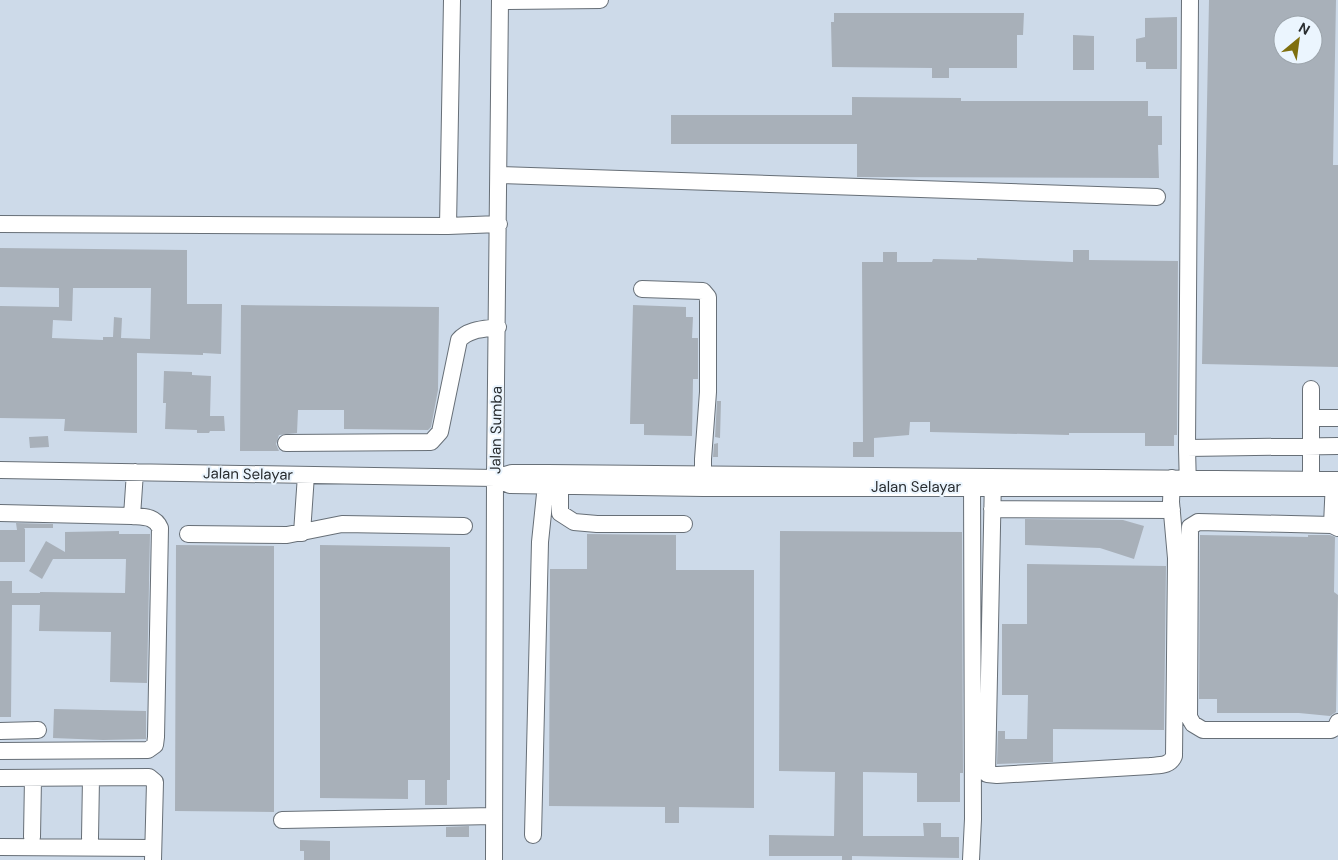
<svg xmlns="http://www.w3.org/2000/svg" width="1338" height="860" font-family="'DM Sans',sans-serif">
<rect width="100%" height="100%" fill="#dee7f1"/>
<!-- built -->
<path fill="#cddae9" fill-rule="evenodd" d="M0 0H1338V860H0ZM1283 25H1313V55H1283Z"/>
<!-- building -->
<path fill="#a8b0b9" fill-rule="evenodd" d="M1209 0H1336L1333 165H1338V367L1202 364ZM1283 25H1313V55H1283Z
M834 13H1024L1023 35H1017V68H949V78H932V68L832 67 831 22H834Z
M1177 17V69H1146V62H1136V39L1145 37V18Z
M1073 35 1094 36V70H1073Z
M852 97 961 98V101H1148V116H1162V145H1158L1159 178 857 177V144H671V115H852Z
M0 248 187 250V304H222L221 354 203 353V355L137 353V433L64 431 65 419 0 418V306L59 307V288L0 287ZM73 288H151L150 339 121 338 122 318 114 317 113 337H103V340L52 338 53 320 72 321Z
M1073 250H1089V260L1178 261 1177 435H1174V446H1145V433H1069V435L930 432V422H910L909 435 874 438V457H853V442H863L862 262H883V252H897V262H932L933 259 977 260V258L1073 262Z
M241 305 439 307 438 390 431 427 428 430 344 429V410H298L297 433 279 435 276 444 279 451H240Z
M633 305 686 307V317H693L692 338H698V379H693L692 436 644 435V424H630Z
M164 371 192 372V375L211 376 210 416H224L225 431H210L209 433H197V430L165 429 166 403H163Z
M717 401H721L720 438 715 437Z
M48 436 49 447 30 448 29 437Z
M718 443V457H713L714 444Z
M1025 519 1123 520 1144 526 1134 559 1100 548 1025 545Z
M16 523 53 524V528H24L25 529V562H0V530H17Z
M119 531V534H150L147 683 110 682 111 632 39 631 40 605H12L11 717H0V581H12V593H40V592L125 593 126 559H53L42 579 29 571 46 541 65 552V532Z
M780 531 962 532 963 773H960V802H917V773L863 772V836H924L923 823H941V837H959V858L852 856V860H842V856H769V835L834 836 835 772 779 771Z
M587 534 676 535V570H754V808L679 807V823H665V807L549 806 550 569H587Z
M1200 535 1308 537V535H1330L1335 537 1334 592 1338 595 1336 712 1330 716 1299 713H1217V699H1199Z
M176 545 274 546V812L175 811Z
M320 545 450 547V780H447V805H425V780H408V799L320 798Z
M1027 564 1166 566 1164 730 1053 729V762L997 764 998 731H1005V739H1027L1028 695H1002V624H1027Z
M54 709 146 711V739L103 740 53 738Z
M469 826V837H446V827Z
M300 840 330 841V860H304V851H300Z"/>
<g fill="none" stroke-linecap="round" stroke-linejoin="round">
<defs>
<path id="minor" d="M1190 0 1187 448 1338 446
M500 1 600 0
M499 175 1157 197
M0 224 448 226 499 224
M448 226 452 0
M642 289 703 291 708 297V392L703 459V484
M1311 389V488
M1312 418H1338
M286 443 431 442 440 432 459 340C468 329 485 329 498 327
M1187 448 1188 488
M0 470 495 478
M993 478 987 774 997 775 1150 766C1160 765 1170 766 1174 756L1176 558 1171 502 1172 478
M1334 480 1332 525 1338 528
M1338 480 547 473H512L495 478 510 485 703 488H1338
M560 485V513L574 522 597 524H684
M992 509 1172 510
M0 513 132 516C144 517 155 516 160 528L156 737 155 745 148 750 0 751
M132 516 135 472
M1332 525 1198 522 1190 527 1189 717 1193 724 1203 730H1331L1336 727 1338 722
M302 533 306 475
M188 534 287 535 342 524 464 526
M0 731 38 730
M0 778 149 777 155 782 153 860
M282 820 494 816
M533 835 540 542 547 475
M32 837 33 778
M90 838 91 778
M0 847 153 848
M494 860 495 478 500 0
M971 860 973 819 972 477"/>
</defs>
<!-- minor casing -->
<use href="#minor" stroke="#676f77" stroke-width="18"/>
<!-- minor -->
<use href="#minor" stroke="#fff" stroke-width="16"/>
</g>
<g text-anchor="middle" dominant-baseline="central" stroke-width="4" stroke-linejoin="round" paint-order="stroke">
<!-- street labels -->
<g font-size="15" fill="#292d30" stroke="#ebf5fe">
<text transform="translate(496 430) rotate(-89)">Jalan Sumba</text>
<text transform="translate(248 474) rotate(1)">Jalan Selayar</text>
<text x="916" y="487">Jalan Selayar</text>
</g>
</g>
<!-- north arrow -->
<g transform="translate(1298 40) rotate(29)"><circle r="24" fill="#ebf5fe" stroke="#9da5ac"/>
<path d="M0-4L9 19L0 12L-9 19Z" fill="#7f6f0e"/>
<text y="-8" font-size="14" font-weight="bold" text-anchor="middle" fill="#292d30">N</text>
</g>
</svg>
